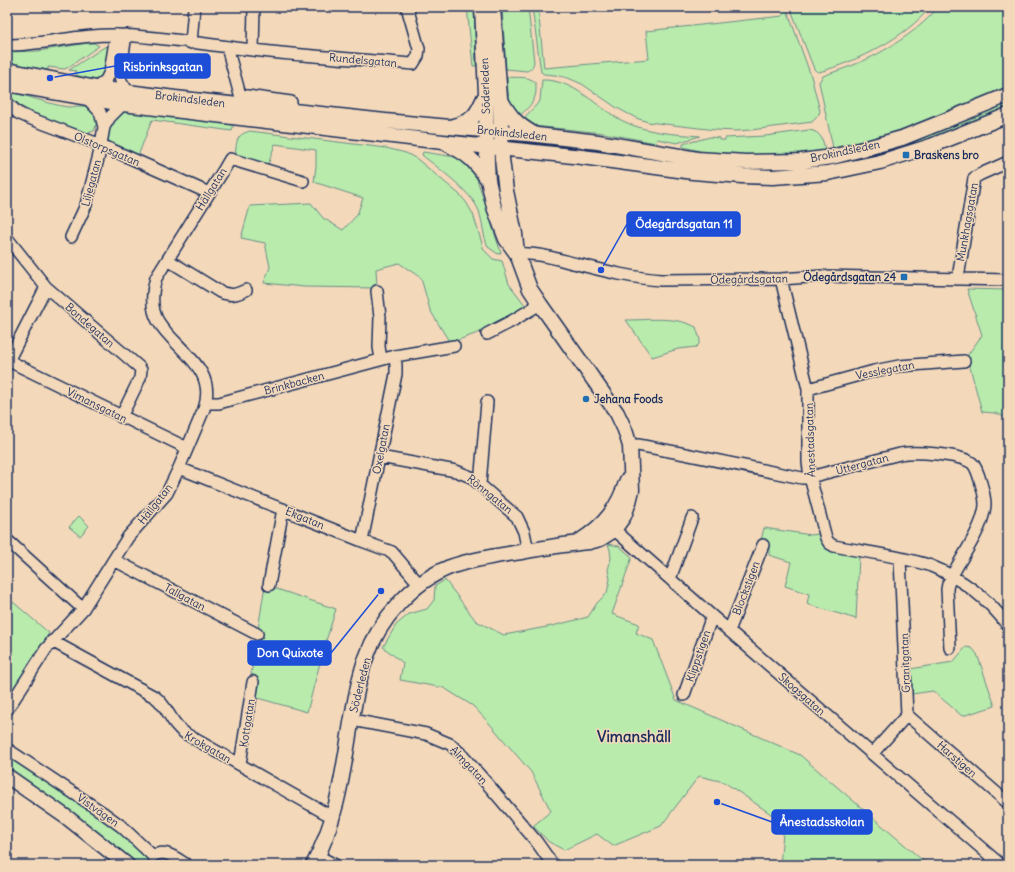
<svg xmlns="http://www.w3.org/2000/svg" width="1015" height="872" font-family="Delius,sans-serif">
<rect width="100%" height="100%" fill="#f3d9ba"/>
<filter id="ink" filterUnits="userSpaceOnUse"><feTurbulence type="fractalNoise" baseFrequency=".025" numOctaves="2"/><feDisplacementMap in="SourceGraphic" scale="8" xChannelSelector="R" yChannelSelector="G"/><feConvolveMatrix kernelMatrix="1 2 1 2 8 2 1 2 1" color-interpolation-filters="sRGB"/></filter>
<g filter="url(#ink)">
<!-- green -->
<path fill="#b8ebac" stroke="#6a8d85" d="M467 7H474L476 66H473Z
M502 7H528L534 62C533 67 531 69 527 71L506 69Z
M532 7H538L544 68 649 59 646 31 783 16 782 7H786L811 76 820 111 818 116 812 122 751 130 735 131 716 130 648 122 636 118 617 108 582 84 568 78 555 75 544 74 541 72Z
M790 7H930C907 37 856 62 819 72L816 71 814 69Z
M938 7H1008V86L903 129 875 138 833 148 819 82 823 76C836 71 850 67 863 61 888 50 922 28 938 7Z
M88 43H94L99 46 67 68 64 69 48 67V70L7 63V52L38 51Z
M106 46 108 48 109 69 99 80 94 81 76 75V71L69 70Z
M507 77C514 78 526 76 532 80 536 82 536 85 536 88 537 101 527 109 518 117 508 102 508 95 507 77Z
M542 80C574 79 597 108 623 121 647 133 674 134 700 136L677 143 657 139 656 143 604 133 533 126 521 121 540 101Z
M7 92C28 95 47 104 68 107 75 107 83 104 89 108 96 114 98 123 94 131L88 133C60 123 25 117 7 92Z
M1008 102V107L930 140 896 151 836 166 835 161Z
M128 111 234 123 232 131 152 120 138 156 109 143C107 134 111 120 119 114 122 112 126 112 128 111Z
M809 130C821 132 823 139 825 151 789 154 752 158 716 154 705 153 693 149 683 147V144L710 137 720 138V140H725V138L765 136Z
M250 131 386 148 406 153 417 159 459 194 466 202 473 214 484 250 493 259 502 261 509 284 526 306 486 330 450 343 430 310 421 278 399 263 376 269 377 288 304 287 264 283 270 267 265 243 241 238 250 206 311 203 323 218 343 230 357 215 363 198 314 182 316 166V150L275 144 268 165 235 156C237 142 235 135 250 131Z
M423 152 462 158 475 173 501 253 498 254 488 247C483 236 483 223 479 211 471 191 439 169 422 155Z
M967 289 1007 290 1008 291V423C1004 412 992 413 982 412L967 356 982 335Z
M626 320C650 320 675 316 696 327L700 340 699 344 696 347 678 349 652 357Z
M79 516 89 526 80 536 69 527Z
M764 528 811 535 819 534 834 551 859 556 856 619 807 604 809 594 785 586 791 562 769 555V544L761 540Z
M608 544 619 546 632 557 612 614 639 624 636 633 653 640 676 700 800 755 928 865H780L784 823 724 782 699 776 661 826 613 846 597 834 564 850 549 842 533 826 551 811 531 772 489 723 473 706 444 688 400 680 403 663 383 647 396 625 409 614 427 609 434 600 435 586 445 580 476 621 504 635 552 626 588 617 597 603 607 593 610 579 608 570 611 558 610 550Z
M265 585 336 609 325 644 307 712 254 697 256 676 251 674Z
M13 602 49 633 14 692 7 687V610Z
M966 647 972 648 977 654 995 706 962 716 933 691 912 694 910 669 953 662Z
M7 752 117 826 160 865H139C97 829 52 799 7 767Z"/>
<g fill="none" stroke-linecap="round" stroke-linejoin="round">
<defs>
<path id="minor" d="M126 35 120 74 121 81 128 92
M191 43 194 7
M7 45C43 45 79 34 115 35 158 36 202 44 244 49 301 56 357 59 413 64L418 56 419 49 407 7
M227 47 240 95 291 102
M253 50 254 7
M96 88 106 80 110 72 116 35
M87 98 100 112 104 127
M7 103 18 113 29 118 101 145 209 193
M71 237 86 205 99 155 104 127 110 117 123 104
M7 238 46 287 139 367 141 370 140 378 121 417
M517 254C537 252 557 259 577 264 605 271 632 278 661 280L781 279 823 276 1008 280
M168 260 220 292C232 296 235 295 246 290
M958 278 974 178 981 174 1008 162
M781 279 808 389V462L810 477 826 538 829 543 834 546C864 552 902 556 931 566 961 578 989 599 1008 626
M377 291 380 317 379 347 381 359
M487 334 512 321 540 304
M7 360 187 448
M7 363 46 287
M808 389 874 371 899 366 964 361
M206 403H219L395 356 454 346
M630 446 638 445 680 453 802 478 810 477 900 454C915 451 959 454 972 463 978 468 985 496 985 504 985 510 983 516 981 522 973 544 957 563 948 584L947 589 950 648
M380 457 456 471 471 477 517 517 524 532 528 551
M179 468 362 541 392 552 420 585
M480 484 487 402
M609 525 712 616 1001 865
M7 540 83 609
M362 541 396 374V366L395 356
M114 560 257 634
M670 579 692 518
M269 585 283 509
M729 631 763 545
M52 641 155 697C169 707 170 724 186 734L325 813 334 816
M684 695 712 616
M7 710 46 649 83 609 128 537 167 493 179 468 204 409C218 367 176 351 158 321 150 307 152 292 156 278L223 171 230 159 303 181
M907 715 1008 803
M352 720 426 734 450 744 460 753 491 788 536 841 553 865
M7 749 102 812 121 826 153 856C165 848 177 859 187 865
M872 754 907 715 900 559
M240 764 253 682
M318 856 335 865"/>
<path id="major" d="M482 7 486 94 487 163 488 180 494 207 506 239 517 254
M7 70 96 88 175 98 385 121 537 135 598 142 697 159 746 162 801 161 832 157 863 149 902 138 937 124 1008 95
M7 84 123 104 443 142 582 157 693 172 742 176 773 177 828 173 880 162 931 146 1008 115
M502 102C511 118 518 125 534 134
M453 126C473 121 476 116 484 98
M449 145C469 155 475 161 488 180
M580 541C605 525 618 508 627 480
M7 776 69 819 127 865
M313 865C337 821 343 772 351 723 355 701 358 679 366 658 379 620 412 582 450 567 473 559 496 556 521 552 543 548 566 544 589 542L600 539 614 530 624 516 629 502 632 490 630 446 625 430 617 413 540 304 530 289 517 254 515 234 506 191 502 159 500 98 493 7"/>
</defs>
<!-- minor casing -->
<use href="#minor" stroke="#1b2f5e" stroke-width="14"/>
<!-- major casing -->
<use href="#major" stroke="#1b2f5e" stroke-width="17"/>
<!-- minor -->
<use href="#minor" stroke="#f3d9ba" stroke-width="11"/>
<!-- major -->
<use href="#major" stroke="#f3d9ba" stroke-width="14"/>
</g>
</g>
<!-- markers -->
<g fill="#1f6fb2" stroke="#f3d9ba" stroke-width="1.5">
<rect x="902" y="151" width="8" height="8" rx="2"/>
<rect x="900" y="273" width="8" height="8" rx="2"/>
<circle cx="586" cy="399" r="4"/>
</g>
<g text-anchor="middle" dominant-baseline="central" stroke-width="3" stroke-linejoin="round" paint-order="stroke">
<!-- street labels -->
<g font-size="11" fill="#1b2f5e" stroke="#f3d9ba">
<text transform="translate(363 60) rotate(5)">Rundelsgatan</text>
<text transform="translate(485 86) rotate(-92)">Söderleden</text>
<text transform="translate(190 99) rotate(7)">Brokindsleden</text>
<text transform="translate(512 133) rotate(6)">Brokindsleden</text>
<text transform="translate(107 149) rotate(23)">Olstorpsgatan</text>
<text transform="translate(845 151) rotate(-12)">Brokindsleden</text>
<text transform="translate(91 183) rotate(-75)">Liljegatan</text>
<text transform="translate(211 189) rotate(-58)">Hällgatan</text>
<text transform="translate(967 222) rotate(-80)">Munkhagsgatan</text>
<text transform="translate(749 279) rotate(-1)">Ödegårdsgatan</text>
<text transform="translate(90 325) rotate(41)">Bondegatan</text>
<text transform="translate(885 370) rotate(-11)">Vesslegatan</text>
<text transform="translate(294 383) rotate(-15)">Brinkbacken</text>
<text transform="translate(97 405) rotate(26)">Vimansgatan</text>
<text transform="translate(810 440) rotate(-92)">Ånestadsgatan</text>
<text transform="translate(381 449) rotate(-79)">Oxelgatan</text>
<text transform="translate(862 464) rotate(-15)">Uttergatan</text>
<text transform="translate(490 494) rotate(39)">Rönngatan</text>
<text transform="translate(155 504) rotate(-52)">Hällgatan</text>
<text transform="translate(305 518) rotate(22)">Ekgatan</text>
<text transform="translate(746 588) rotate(-69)">Blockstigen</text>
<text transform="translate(185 597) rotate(28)">Tallgatan</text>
<text transform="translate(698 656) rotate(-71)">Klippstigen</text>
<text transform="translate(905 663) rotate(-92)">Granitgatan</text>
<text transform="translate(360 685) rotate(-76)">Söderleden</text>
<text transform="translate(802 694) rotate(41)">Skogsgatan</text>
<text transform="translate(247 723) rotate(-81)">Kottgatan</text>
<text transform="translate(208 747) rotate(30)">Krokgatan</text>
<text transform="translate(957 759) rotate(41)">Harstigen</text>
<text transform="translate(469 765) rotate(46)">Almgatan</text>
<text transform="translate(98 810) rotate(35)">Vistvägen</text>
</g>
<!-- poi labels -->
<g font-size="11" font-weight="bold" fill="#1b2f5e" stroke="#f3d9ba" text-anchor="start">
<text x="914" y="155">Braskens bro</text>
<text x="896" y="277" text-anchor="end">Ödegårdsgatan 24</text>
<text x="594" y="399">Jehana Foods</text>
</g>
<!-- district labels -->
<g font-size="15" font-weight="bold" fill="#1b2f5e" stroke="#f3d9ba">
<text x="634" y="736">Vimanshäll</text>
</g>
</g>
<!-- callouts -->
<path fill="none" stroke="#1d4ed8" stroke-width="1.5" d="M50 78L115 66M601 270L627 224M381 591L331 653M717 802L772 822"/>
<g fill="#1d4ed8" stroke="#f3d9ba" stroke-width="1.5">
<circle cx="50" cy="78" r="4"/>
<circle cx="601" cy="270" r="4"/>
<circle cx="381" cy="591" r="4"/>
<circle cx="717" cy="802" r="4"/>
</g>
<g fill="#1d4ed8" stroke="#1d4ed8" stroke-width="1.5">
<rect x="115" y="54" width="95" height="24" rx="4"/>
<rect x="627" y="212" width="113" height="24" rx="4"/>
<rect x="248" y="641" width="83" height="24" rx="4"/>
<rect x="772" y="810" width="100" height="24" rx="4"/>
</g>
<g font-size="12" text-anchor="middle" font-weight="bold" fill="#fff">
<text x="163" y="71">Risbrinksgatan</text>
<text x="684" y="228">Ödegårdsgatan 11</text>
<text x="290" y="657">Don Quixote</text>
<text x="822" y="826">Ånestadsskolan</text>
</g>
<!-- margin -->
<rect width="1015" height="872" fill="none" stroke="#f3d9ba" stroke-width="24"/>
<rect x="12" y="12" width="991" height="848" fill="none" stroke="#1b2f5e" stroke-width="1.5" filter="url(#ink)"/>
</svg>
